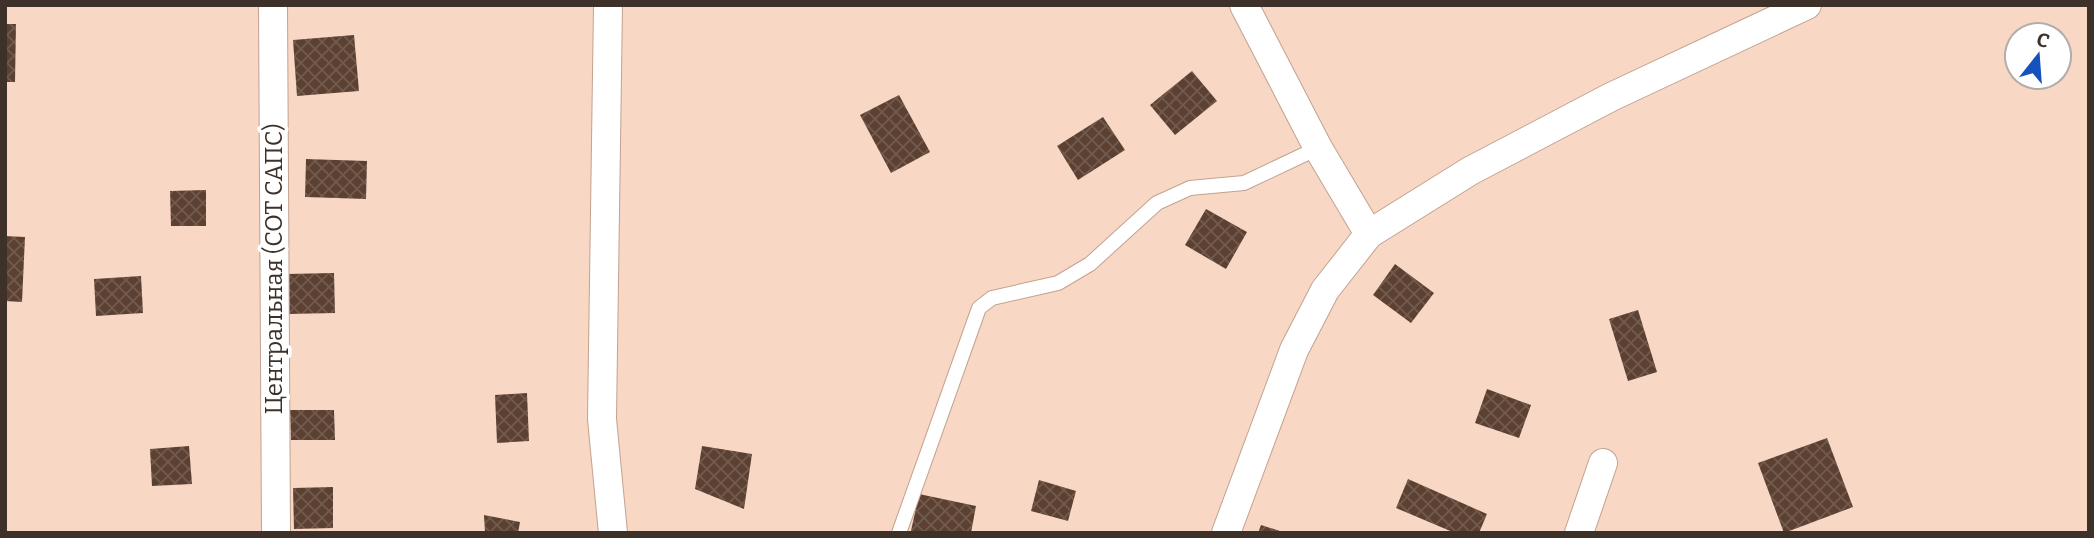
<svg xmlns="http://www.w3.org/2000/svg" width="2094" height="538" font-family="Bitter,serif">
<defs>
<pattern id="building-cross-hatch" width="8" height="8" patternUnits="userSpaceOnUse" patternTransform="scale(1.75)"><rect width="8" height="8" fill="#5c4132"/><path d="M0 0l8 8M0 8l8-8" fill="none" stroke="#715b4e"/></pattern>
</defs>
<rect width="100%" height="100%" fill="#f8d7c4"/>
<!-- building -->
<path fill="url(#building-cross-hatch)" d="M5 24H16L15 82H5Z
M354 35 359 91 297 96 293 40Z
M1192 71 1217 101 1175 135 1150 105Z
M899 95 930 152 891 173 860 115Z
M1103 117 1125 150 1078 180 1057 146Z
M306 159 367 161 366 199 305 197Z
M206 190V226H171L170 191Z
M1206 209 1247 232 1226 269 1185 245Z
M5 236 25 237 22 302 5 301Z
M1395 264 1434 293 1411 323 1373 295Z
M334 273 335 313 288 314 287 274Z
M141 276 143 313 96 316 94 279Z
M1638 310 1657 372 1628 381 1609 319Z
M1487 389 1531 405 1519 438 1475 423Z
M527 393 529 441 497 443 495 395Z
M290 410H334L335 440H291Z
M1827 438 1853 507 1784 533 1758 463Z
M189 446 192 484 152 486 150 449Z
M702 446 752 454 744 509 695 489Z
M1408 479 1487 514 1479 533H1455L1396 508Z
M1039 480 1076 491 1068 521 1031 511Z
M333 487V528L294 529 293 488Z
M919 494 976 506 971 533 911 531Z
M484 515 520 522 518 533H485Z
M1261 525 1283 532V533H1258Z"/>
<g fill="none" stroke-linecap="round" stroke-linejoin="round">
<defs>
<path id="lane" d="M899 533 979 308 992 298 1058 283 1090 264 1157 203 1190 188 1244 183 1318 148"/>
<path id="street" d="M273 5 276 533
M608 5 602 419 613 533
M1244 5 1318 148 1369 234
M1226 533 1294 350 1325 290 1369 234 1470 171 1611 97 1807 5
M1579 533 1603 463"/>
</defs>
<!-- lane casing -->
<use href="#lane" stroke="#c2a290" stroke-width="16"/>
<!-- street casing -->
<use href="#street" stroke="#c2a290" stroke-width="30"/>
<!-- lane -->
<use href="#lane" stroke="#fff" stroke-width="14"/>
<!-- street -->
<use href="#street" stroke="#fff" stroke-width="28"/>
</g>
<g text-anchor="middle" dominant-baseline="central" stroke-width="7" stroke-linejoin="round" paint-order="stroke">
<!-- street labels -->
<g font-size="24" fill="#3e3129" stroke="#fff">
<text transform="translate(274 269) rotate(-90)">Центральная (СОТ САПС)</text>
</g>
</g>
<!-- border -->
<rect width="2094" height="538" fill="none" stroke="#3e3129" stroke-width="14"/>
<!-- north arrow -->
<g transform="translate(2038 56) rotate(17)"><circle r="33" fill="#ffffff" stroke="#b2ada9" stroke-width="2"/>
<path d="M0-5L12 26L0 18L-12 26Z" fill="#1552bd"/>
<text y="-10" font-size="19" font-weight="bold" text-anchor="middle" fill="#3e3129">С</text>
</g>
</svg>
